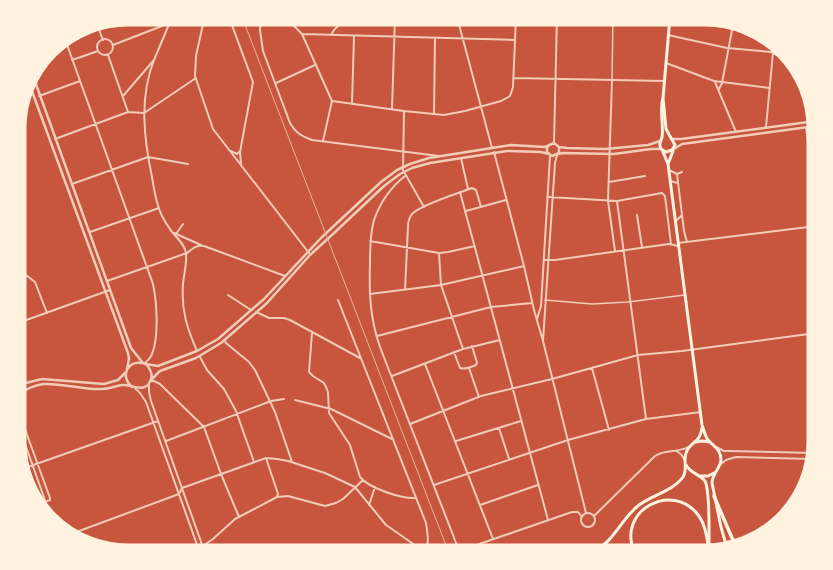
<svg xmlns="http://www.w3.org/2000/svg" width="833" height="570" font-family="Quicksand,sans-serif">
<rect width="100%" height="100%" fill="#c8553d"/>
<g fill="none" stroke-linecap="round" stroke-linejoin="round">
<!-- pedestrian -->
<path stroke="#f1ccb7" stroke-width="1.5" d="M612 80 613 17
M545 300 592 304 628 302 685 295"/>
<!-- minor -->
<path stroke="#f1ccb7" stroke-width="2" d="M159 17 169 22
M201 17 203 24 196 56 195 76 213 129 309 253
M229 17 253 82 240 152 241 164
M261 17 260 30 263 51 290 123C296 133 301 136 312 140L439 156
M285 17 302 34 332 101 323 141
M457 17 492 148
M706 17 720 20
M96 22 103 40
M302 34 515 40
M331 35 334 30 347 17
M668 35 727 48 771 52 790 62
M97 47a8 8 0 1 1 16 0a8 8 0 1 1-16 0Z
M65 39 153 284C157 303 159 337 152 354 151 358 147 361 144 364
M113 45 185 17
M108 55 128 112
M72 60 98 51
M154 60C139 98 144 139 152 177 154 190 156 204 162 216 164 220 167 225 170 229 174 236 186 244 186 254 187 263 184 274 183 284 181 310 187 328 197 351
M666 63 714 81 769 88
M514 78 664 81
M612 80 608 201 615 251
M715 82 736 132
M276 83 315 65
M719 89 722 83 733 25
M39 96 80 81
M123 96 154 60 170 22
M332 101 404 111 444 115 465 111 501 101 510 96 513 87 516 17
M352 104 354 36
M392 109 395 17
M404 111 403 170 424 207
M144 113 196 78
M434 113 435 38
M18 122 21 121 20 115 18 114
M766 127 774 42
M806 127 816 202
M55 139 128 112 144 113
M554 143 557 17
M231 151 237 154 239 152
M494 152 524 266 534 310 543 341
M557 155 555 163 543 341 586 513
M461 158 468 189
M669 170 677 174 682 172
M677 174 684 231 687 242
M405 176C391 187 380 203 374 220 370 234 370 249 370 263 369 292 370 319 380 347L458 548 462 550 572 512H578L582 517
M670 181 678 183
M609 182 645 176
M72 184 148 157 188 164
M460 192 548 520
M549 197 617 201 662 193 665 196 671 244
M617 201 646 419
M466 211 506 200
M637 215 642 247
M676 221 682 215
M90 232 159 208
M174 233 201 245
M176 234 183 224
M370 241 439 253 448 252 475 246
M678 243 816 226
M439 253 441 285 463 349
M544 260H555L669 244 678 246
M26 275 35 282 47 313
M107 281 187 253C193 248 196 245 204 246L285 276
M405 290 408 226C408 222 409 218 412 214 420 205 459 193 472 188L476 190 481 207
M370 294 441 285 524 266
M228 295 251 310
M256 312 269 318H284L290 320 360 358
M537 319 541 306 550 156
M18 323 110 290
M312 333 309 372 313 376 324 383 326 387 328 392 329 413 350 445 360 477C369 488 401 499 416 498
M377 336 491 307 532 303
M224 340 226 343 249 362 255 370 275 412 292 462
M454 352 460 368C465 370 471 367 476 365L477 363 472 346
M200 357 207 370 224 389 236 411 254 462
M425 364 493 539
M469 368 479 397
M592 368 609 430
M392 376 463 349 500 340
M150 381H154L160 384 204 427 221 474 239 517
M149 384V392L151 401 205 553
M135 388 140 393 146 402 200 553
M295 400 331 409 392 439
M18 410 50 498V500L45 502
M18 424 52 520
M410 424 481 396 552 379 638 355 682 351 816 333
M499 428 509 459
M166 441 271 401 284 399
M456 441 521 421
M716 447 724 451H729L814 453
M676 451 681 454 684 459
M266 458 278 494 277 497
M721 464 726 460 736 457 812 459
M22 469 158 421
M434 485 568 440 646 419 701 412
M369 505 375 487
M480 505 538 485
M581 520a7 7 0 1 1 14 0a7 7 0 1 1-14 0Z
M594 516 655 456C666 449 678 453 688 447
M71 534 179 494 182 488 266 458 277 459 288 461 325 473 355 487 386 525 422 550H425C430 543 427 531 426 523L338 300
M203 546 213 539 235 519 277 497 288 496 325 506 336 503 343 499 363 480"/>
<!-- tertiary -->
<path stroke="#f1ccb7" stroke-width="2.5" d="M32 73 131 348 143 363
M29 83 128 353 129 359 127 369
M671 139H681L816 121
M549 145 547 148V152L552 156 559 153V147
M674 149 682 144 816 126
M558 154 563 153 614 154 651 149H661
M145 364 158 366 197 351 218 339 264 299 321 238 381 182 397 170 410 164 429 158 498 147 511 145 545 147 554 143 559 147 567 148 605 149 648 145 660 141
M151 380 160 371 196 358 221 343 267 303 310 255 333 234 384 186 400 174 412 168 430 163 507 151 541 152 549 154
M18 385 42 379 104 384 118 380 126 372
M132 387C120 377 127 360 142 363
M18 395C25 390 34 385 43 384 61 383 80 389 98 389 107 390 114 386 122 385 132 384 146 395 151 379 153 374 150 369 147 365"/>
<!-- primary -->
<path stroke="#fff3e0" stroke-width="3" d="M663 98 666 129 675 145 672 150 666 152 661 149C658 143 661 142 662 137 664 124 659 111 663 98L670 17
M663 152 668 164 702 425C704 430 705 436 708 440 714 447 721 449 721 460 720 469 712 474 712 483L721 527 727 548
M668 164 673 151
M696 442 702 441 710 442
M686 465C691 474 700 474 705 481 710 491 709 532 709 544
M699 476H708L714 473
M592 553C615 541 620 520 639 505 652 495 673 491 683 477 688 469 683 461 686 453 690 441 700 444 702 428
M635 553C615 512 672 479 699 516 706 526 707 539 709 551"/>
<!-- motorway -->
<path stroke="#fff3e0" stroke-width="3.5" d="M714 496 732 538 737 545"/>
<!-- rail -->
<path stroke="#e9b49f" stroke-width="1" d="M242 17 449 553"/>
</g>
<!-- crop -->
<path d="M0 0H833V570H0ZM128 24H705A104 104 0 0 1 809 128V442A104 104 0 0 1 705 546H128A104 104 0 0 1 24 442V128A104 104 0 0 1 128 24Z" fill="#fff3e0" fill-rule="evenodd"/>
<path fill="none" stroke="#fff3e0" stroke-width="5" d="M128 24H705A104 104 0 0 1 809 128V442A104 104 0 0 1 705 546H128A104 104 0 0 1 24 442V128A104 104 0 0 1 128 24Z"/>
</svg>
